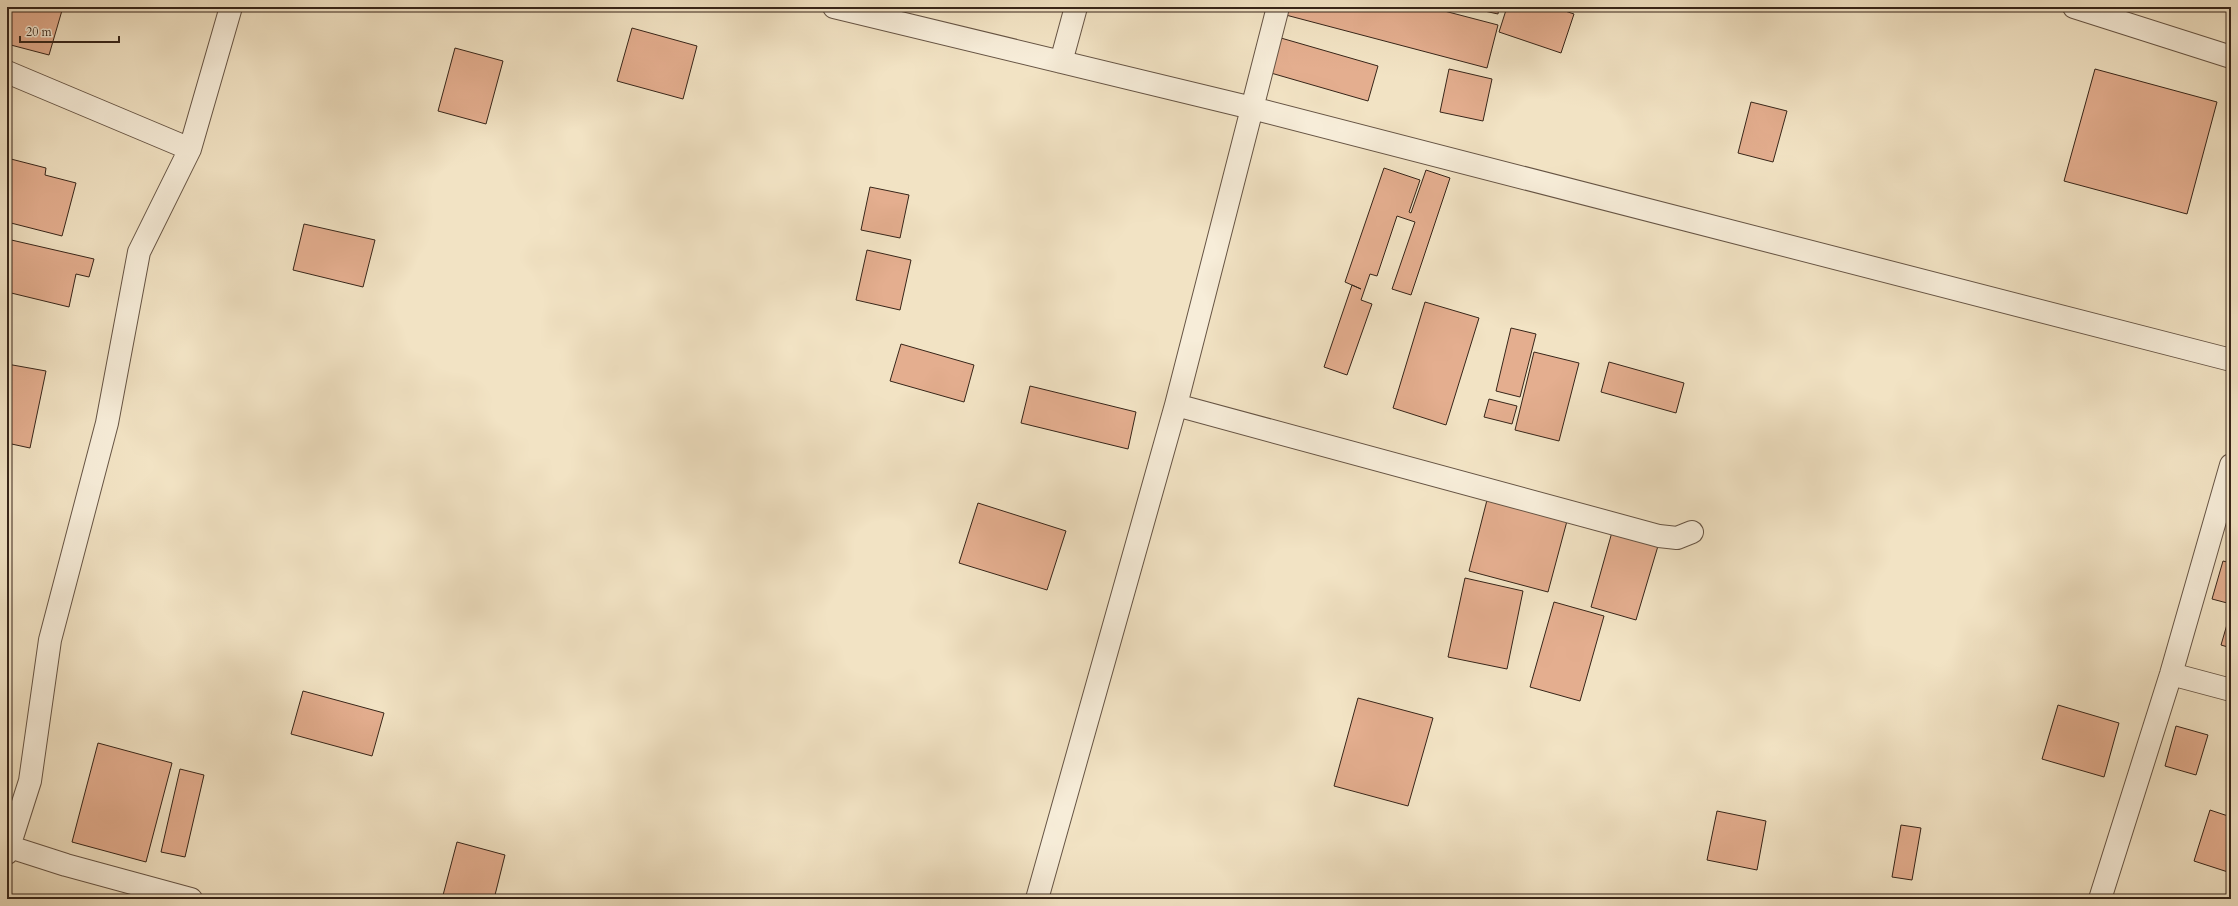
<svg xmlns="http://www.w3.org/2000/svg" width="2238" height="906" font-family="Cardo,serif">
<rect width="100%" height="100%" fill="#f2e3c4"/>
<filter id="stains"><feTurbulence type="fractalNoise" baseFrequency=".005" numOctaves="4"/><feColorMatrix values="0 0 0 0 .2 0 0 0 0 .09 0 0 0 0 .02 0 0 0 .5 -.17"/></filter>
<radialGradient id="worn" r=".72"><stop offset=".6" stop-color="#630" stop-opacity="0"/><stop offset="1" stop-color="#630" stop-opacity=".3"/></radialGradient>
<!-- building -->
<path fill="#e4ae8f" stroke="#372519" d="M7 7H63L49 55 7 44Z
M1284 7H1429L1498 25 1487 68 1282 14Z
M1466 7H1499L1498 14Z
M1507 7H1553L1574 14 1561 53 1499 32Z
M632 28 697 46 683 99 617 81Z
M1274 36 1378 66 1368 101 1264 71Z
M455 48 503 61 486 124 438 111Z
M1449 69 1492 79 1483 121 1440 112Z
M2095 69 2217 102 2187 214 2064 181Z
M1751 102 1787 111 1773 162 1738 153Z
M7 158 46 168 45 175 76 183 62 236 7 222Z
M1384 168 1420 180 1409 212 1411 213 1426 170 1450 178 1411 295 1392 289 1415 222 1397 216 1377 276 1370 274 1361 300 1372 304 1347 375 1324 367 1352 285 1361 289 1345 282Z
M870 187 909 195 900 238 861 230Z
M304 224 375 240 363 287 293 270Z
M7 239 94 259 89 277 76 274 69 307 7 292Z
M867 250 911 260 900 310 856 300Z
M1425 302 1479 318 1446 425 1393 408Z
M1511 328 1536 334 1520 397 1496 391Z
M901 344 974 365 964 402 890 381Z
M1534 352 1579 363 1559 441 1515 430Z
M1609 362 1684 383 1676 413 1601 392Z
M7 364 46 371 30 448 7 443Z
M1030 386 1136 412 1128 449 1021 423Z
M1489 399 1517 406 1512 424 1484 417Z
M1487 500 1567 521 1548 592 1469 571Z
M978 503 1066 531 1047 590 959 563Z
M1612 532 1658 546 1636 620 1591 607Z
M2223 561 2231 563V604L2212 599Z
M1465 578 1523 591 1507 669 1448 657Z
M1554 602 1604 616 1580 701 1530 687Z
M2228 621 2231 622V648L2221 645Z
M303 691 384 713 372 756 291 734Z
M1358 698 1433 718 1408 806 1334 786Z
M2058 705 2119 723 2104 777 2042 759Z
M2176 726 2208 735 2196 775 2165 766Z
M98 743 172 763 146 862 72 842Z
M180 769 204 775 185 857 161 852Z
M2210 810 2231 817V873L2194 861Z
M1717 811 1766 821 1757 870 1707 860Z
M1901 825 1921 828 1912 880 1892 877Z
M457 842 505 855 494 899H442Z"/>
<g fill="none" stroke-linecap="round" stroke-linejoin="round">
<defs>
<path id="street" d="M834 7 1252 108 2231 360
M2074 7 2231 57
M1061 62 1076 7
M7 72 190 149
M1176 405 1659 536 1677 538 1692 532
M2171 674 2231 690
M10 847 66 865 191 899
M7 853 30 781 50 640 107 423 139 252 190 149 231 7
M1037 899 1176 405 1278 7
M2100 899 2171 674 2231 465"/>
</defs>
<!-- street casing -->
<use href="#street" stroke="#665444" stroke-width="24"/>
<!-- street -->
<use href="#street" stroke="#f7edd9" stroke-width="22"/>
</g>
<!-- margin -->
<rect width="2238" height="906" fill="none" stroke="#f2e3c4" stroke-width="24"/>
<rect x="8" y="8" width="2222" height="890" fill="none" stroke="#372519" stroke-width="2"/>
<rect x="12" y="12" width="2214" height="882" fill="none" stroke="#372519"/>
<!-- scale -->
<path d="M20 36v6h99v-6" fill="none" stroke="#372519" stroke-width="2"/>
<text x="26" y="36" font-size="12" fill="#372519" stroke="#f7edd9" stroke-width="3" paint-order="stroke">20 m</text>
<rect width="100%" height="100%" filter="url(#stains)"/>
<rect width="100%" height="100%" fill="url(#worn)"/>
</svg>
